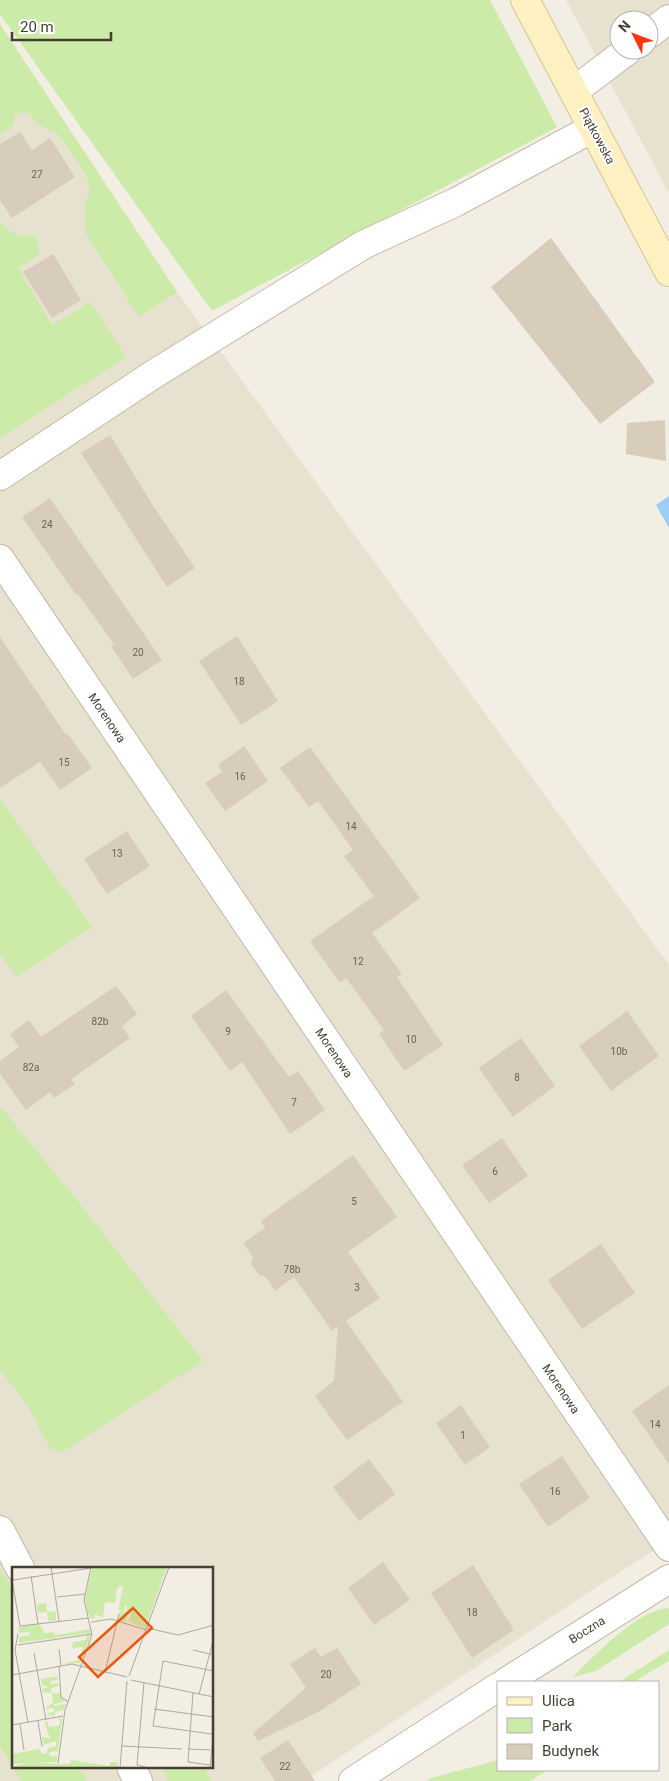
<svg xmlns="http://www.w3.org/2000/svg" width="669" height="1781" font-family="Roboto,sans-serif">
<rect width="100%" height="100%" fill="#f3eee3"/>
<!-- residential -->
<path fill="#e7e1d0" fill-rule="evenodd" d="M566 0H669V193L614 90ZM619 20H649V50H619Z
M0 24 177 292 669 965V1541L601 1584 304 1781H0ZM14 1568H212V1767H14Z"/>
<!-- green -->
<path fill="#cceba8" d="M0 0H490L557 127 212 311 0 14Z
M0 24 177 292 139 317 85 232V204L90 190 86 174 57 133 35 123 31 114 23 112 15 115 14 125 0 134Z
M0 222C12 235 18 237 35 235L40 254 18 268 52 325 90 302 126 357 0 438Z
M0 799 92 927 17 977 0 954Z
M0 1106 84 1209 203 1361 62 1452 50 1448 27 1405 0 1370Z
M0 1567 14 1593V1767H80L87 1781H21L0 1746Z
M669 1608V1624L596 1671 573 1677C595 1655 638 1609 669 1608Z
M669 1650V1661L633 1682H619Z
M498 1760V1770H548L530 1781H426L431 1778Z
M162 1767H204L211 1781H169Z"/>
<!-- water -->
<path fill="#9acef5" d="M669 496V528L656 505Z"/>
<!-- building -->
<path fill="#d8cdbb" d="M20 132 32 150 50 138 75 177 12 218 0 200V144Z
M551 238 655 382 600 424 491 287Z
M53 254 81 300 52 318 23 272Z
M665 420 666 461 626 454 627 423Z
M110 435 150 501 195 568 167 587 81 453Z
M50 498 162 660 133 679 111 646 114 644 78 594 76 595 22 517Z
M237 636 278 701 241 725 199 661Z
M0 637 66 735 68 734 92 768 60 790 40 762 0 788Z
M244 746 268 781 225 811 205 783 222 772 218 765Z
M310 747 420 898 372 933 402 974 397 977 443 1045 404 1071 379 1034 384 1030 346 978 340 983 310 941 374 896 344 856 353 850 318 801 309 807 280 768Z
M127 831 150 866 107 894 84 859Z
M116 986 137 1014 122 1026 130 1038 71 1079 75 1084 54 1098 50 1092 26 1110 0 1074V1061L19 1047 10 1034 29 1020 41 1037Z
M226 990 289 1077 298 1071 325 1110 290 1134 242 1062 230 1071 191 1016Z
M627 1011 659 1056 611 1091 579 1046Z
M521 1038 555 1086 513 1117 479 1068Z
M502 1138 528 1176 489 1203 462 1165Z
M353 1155 397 1217 348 1252 380 1298 346 1321 403 1402 347 1440 315 1396 334 1381 338 1326 332 1331 294 1277 275 1291 266 1277 259 1275 251 1264 253 1257 243 1243 265 1228 261 1221Z
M601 1244 635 1293 582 1329 548 1280Z
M669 1385V1464L632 1411Z
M461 1405 490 1447 465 1465 436 1423Z
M562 1456 590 1498 548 1527 519 1484Z
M369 1459 395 1494 359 1521 333 1487Z
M383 1562 410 1600 374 1625 348 1588Z
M473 1565 514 1630 472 1658 431 1593Z
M315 1648 321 1657 337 1648 361 1684 320 1711 258 1741 253 1733 306 1688 290 1664Z
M288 1740 315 1781H275L260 1758Z"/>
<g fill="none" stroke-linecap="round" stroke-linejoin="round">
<defs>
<path id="minor" d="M649 34 669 19
M574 91 628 50
M0 476 154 374 363 245 456 202 593 128
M0 559 669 1547
M0 1530 20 1568
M506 1682 669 1579
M131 1767 138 1781
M353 1781 498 1687"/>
<path id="secondary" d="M525 0 669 272"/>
</defs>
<!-- minor casing -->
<use href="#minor" stroke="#c2b9a8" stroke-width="30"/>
<!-- secondary casing -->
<use href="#secondary" stroke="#d6c58f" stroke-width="30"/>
<!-- minor -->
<use href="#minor" stroke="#fff" stroke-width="28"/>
<!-- secondary -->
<use href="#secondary" stroke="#fff1c1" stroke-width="28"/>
</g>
<g text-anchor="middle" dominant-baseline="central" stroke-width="4" stroke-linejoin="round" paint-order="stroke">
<!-- number labels -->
<g font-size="10" fill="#6a6255">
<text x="37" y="174">27</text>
<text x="47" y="524">24</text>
<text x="138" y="652">20</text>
<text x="239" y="681">18</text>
<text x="64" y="762">15</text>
<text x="240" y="776">16</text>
<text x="351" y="826">14</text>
<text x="117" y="853">13</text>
<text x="358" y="961">12</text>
<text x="100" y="1021">82b</text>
<text x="228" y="1031">9</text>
<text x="411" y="1039">10</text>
<text x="619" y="1051">10b</text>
<text x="31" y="1067">82a</text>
<text x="517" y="1077">8</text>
<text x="294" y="1102">7</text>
<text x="495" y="1171">6</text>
<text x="354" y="1201">5</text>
<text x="292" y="1269">78b</text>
<text x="357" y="1287">3</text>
<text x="655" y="1424">14</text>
<text x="463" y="1435">1</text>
<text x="555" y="1491">16</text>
<text x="472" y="1612">18</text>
<text x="326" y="1674">20</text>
<text x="285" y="1766">22</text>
</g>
<!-- street labels -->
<g font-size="12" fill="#453e33" stroke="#fff">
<text transform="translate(597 136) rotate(62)">Piątkowska</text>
<text transform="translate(107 718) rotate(56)">Morenowa</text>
<text transform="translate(334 1053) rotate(56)">Morenowa</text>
<text transform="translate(561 1389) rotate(56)">Morenowa</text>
<text transform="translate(587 1630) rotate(-32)">Boczna</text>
</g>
</g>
<!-- overview -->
<g transform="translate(12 1567)">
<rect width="201" height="201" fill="#f3eee3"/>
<path d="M80 0H155L133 62 116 54 119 47 116 43 114 55 106 53 108 44 114 45 115 39H112L113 44 107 43 106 45 111 18 105 21 103 36 93 35 91 50 79 54 90 50 82 47 83 51 79 52 75 45 73 33ZM24 9 21 13 25 37 34 36 35 45 44 44V53L36 54 35 45 26 46 21 10ZM28 57 32 66 42 65 43 68 79 62 78 66 7 76V70L18 68V65L6 66 7 60ZM75 68H79L68 96 49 97 67 93 71 80 60 81 61 75 74 73ZM45 109 46 113 38 114 39 117 46 116 47 119 39 121V124L43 127 48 125 52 135 42 137V139L54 137 51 143 43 145V150L37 147V151L35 146 42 145V141L34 142V140L41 136 40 125 31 126 30 122 37 120 30 118 29 112ZM50 151 46 184 37 185 38 189H46L44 195 0 197V187L28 182 29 186 34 187 36 181 44 179V174L31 178 30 170 38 171 32 155 35 154 37 160 47 159 48 153 44 152ZM59 193 98 199V195H105L107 201 0 200 17 196 56 197 59 196 48 195 58 196Z" fill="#cceba8"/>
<path fill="none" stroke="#ada89d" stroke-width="1" d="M39 0 47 54M19 9 26 57M0 13 8 59 77 51M1 13 79 1M45 30 73 27M79 55 99 52 134 63M135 61 166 68 202 58M6 78 80 67M47 82 49 99M3 83 16 156M3 83 6 67M181 83 202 88M22 86 34 153M47 99 49 130 56 135M93 105 107 47M0 108 60 97 115 110M117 109 157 0M119 113 202 130M132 115 125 198 137 201M181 126 176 195 198 198M187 127 202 71M142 142 202 150M26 154 30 180M8 157 12 183M0 158 51 149M200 167 141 159 151 94 202 104M110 179 170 182M176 182 198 183M46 196 53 143 80 68 72 33 79 0M108 201 115 114M198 201 202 159"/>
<path fill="#e8590c" fill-opacity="0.15" stroke="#e8590c" stroke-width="2.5" d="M121 41 140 61 86 110 67 90Z"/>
<rect width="201" height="201" fill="none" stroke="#453e33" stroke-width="2.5"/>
</g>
<!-- legend -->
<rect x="497" y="1681" width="162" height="90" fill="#ffffff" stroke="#b5b2ad"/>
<rect x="507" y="1697" width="25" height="8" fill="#fff1c1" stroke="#b5b2ad"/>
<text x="542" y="1706" font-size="15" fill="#453e33">Ulica</text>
<rect x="507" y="1718" width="25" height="15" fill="#cceba8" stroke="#b5b2ad"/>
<text x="542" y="1731" font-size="15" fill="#453e33">Park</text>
<rect x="507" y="1744" width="25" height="15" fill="#d8cdbb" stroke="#b5b2ad"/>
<text x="542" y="1756" font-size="15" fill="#453e33">Budynek</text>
<!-- north arrow -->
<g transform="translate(634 35) rotate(312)"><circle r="24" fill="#ffffff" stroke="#b5b2ad"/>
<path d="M0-4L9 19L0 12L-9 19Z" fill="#ff360e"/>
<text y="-8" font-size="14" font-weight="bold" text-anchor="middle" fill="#453e33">N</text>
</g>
<!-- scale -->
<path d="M12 32v8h99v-8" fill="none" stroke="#453e33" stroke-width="2.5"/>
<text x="20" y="32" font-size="15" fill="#453e33" stroke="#ffffff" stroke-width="4" paint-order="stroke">20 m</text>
</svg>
